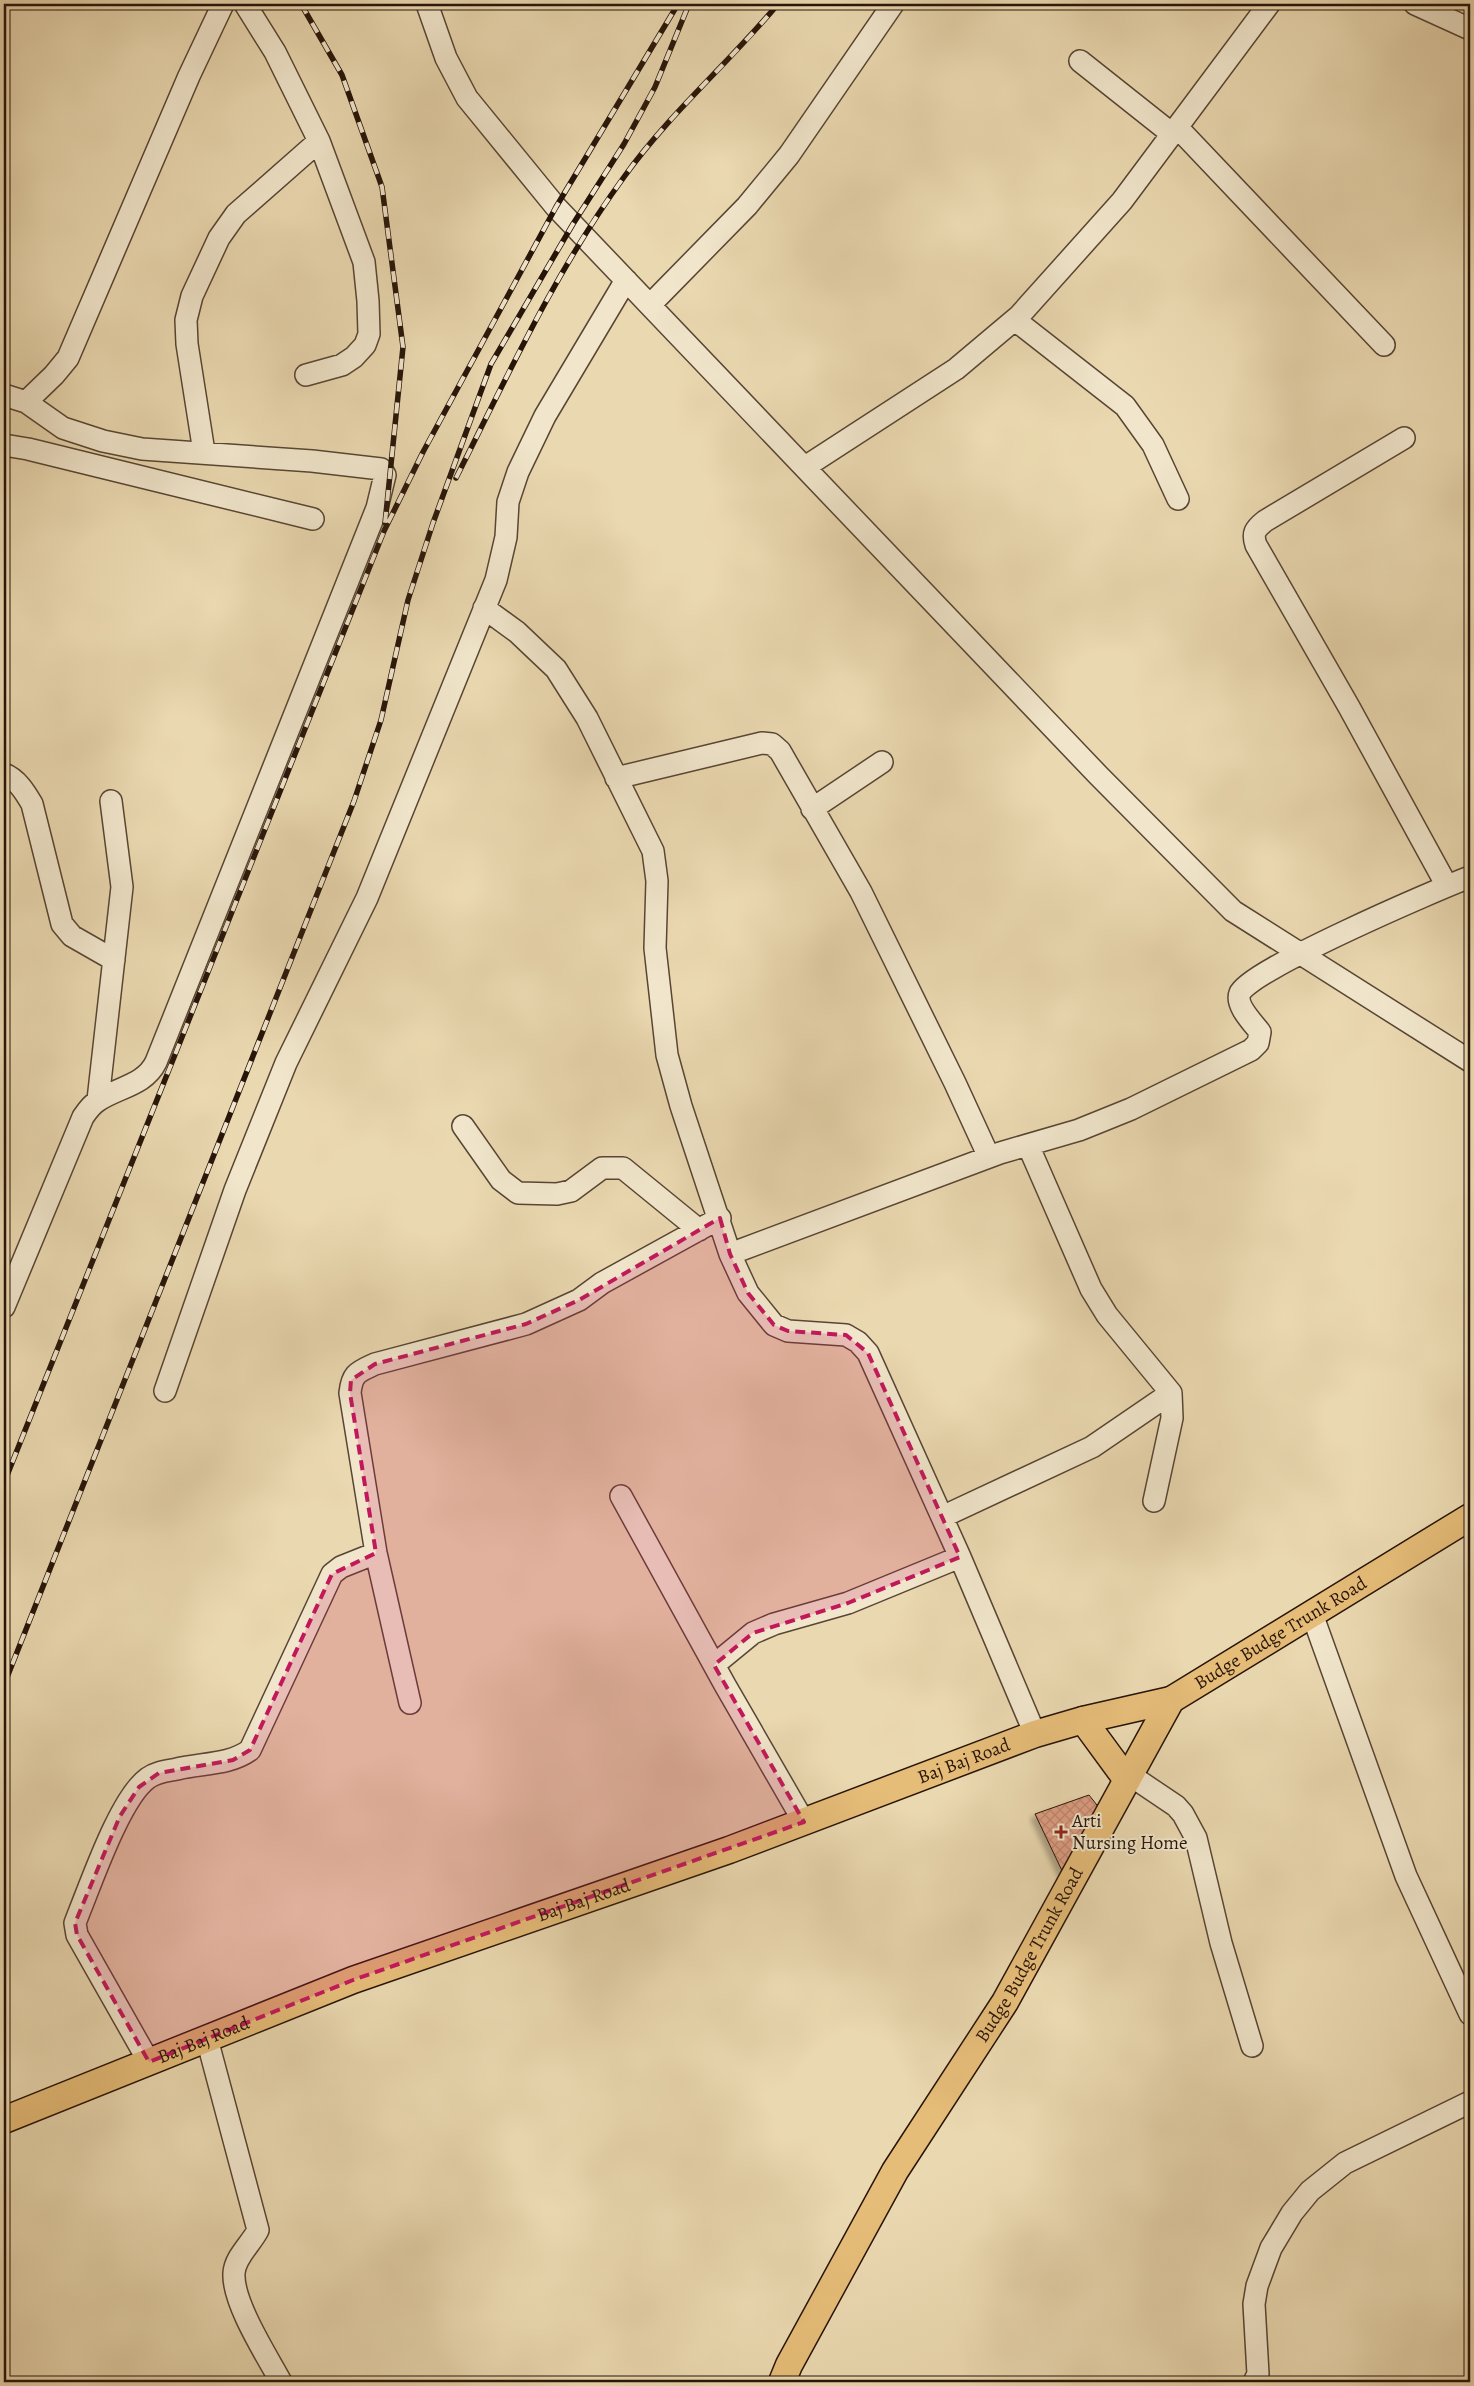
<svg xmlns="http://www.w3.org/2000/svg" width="1474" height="2386" font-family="Alegreya,serif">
<defs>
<pattern id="building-cross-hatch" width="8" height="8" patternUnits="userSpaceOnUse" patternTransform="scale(1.25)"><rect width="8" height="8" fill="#dd9d82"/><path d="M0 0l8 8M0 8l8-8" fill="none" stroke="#be866f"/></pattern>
<filter id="shadow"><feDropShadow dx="-4.5" dy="4.5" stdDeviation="2.5" flood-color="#0004"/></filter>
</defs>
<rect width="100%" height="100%" fill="#ead8b0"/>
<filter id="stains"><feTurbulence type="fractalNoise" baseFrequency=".004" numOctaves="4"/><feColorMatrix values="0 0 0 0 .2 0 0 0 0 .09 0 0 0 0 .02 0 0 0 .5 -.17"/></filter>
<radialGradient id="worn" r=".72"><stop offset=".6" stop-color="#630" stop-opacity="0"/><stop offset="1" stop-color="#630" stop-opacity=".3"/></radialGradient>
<!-- building -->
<path fill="url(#building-cross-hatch)" stroke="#271409" filter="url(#shadow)" d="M1089 1795 1104 1814 1065 1877 1035 1814Z"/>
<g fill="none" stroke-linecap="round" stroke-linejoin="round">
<defs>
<path id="minor" d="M245 4 275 52 319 141 364 262 368 301 369 334 365 345 354 357 342 365 306 375
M427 4 446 58 467 98 556 207 1098 775 1233 911 1470 1061
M1415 4 1470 29
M1080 61 1172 134
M1177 127 1384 345
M650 305 747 206 789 155 893 4
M1015 320 1125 406 1153 445 1178 499
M4 395 26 402 63 428 103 441 142 449 312 461 381 469 385 475 377 508 156 1062C145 1085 119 1087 99 1100 92 1104 87 1111 83 1117L4 1307
M26 402 54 375 68 358 189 76 223 4
M1404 438 1265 521C1255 529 1252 533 1256 545L1349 707 1447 886
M4 445 28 449 313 519
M204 452 187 344 186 320 192 296 219 238 236 214 319 141
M805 467 956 369 1019 316 1122 201 1269 4
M484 608 517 632 556 669 587 718 653 851 657 881 655 948 667 1055 681 1106 730 1254 748 1293 774 1325 788 1331 846 1335 858 1342 868 1353 960 1557 1035 1734
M4 774C17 779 25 792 32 804L62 924 72 936 114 960
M616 778 762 743 772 744 780 751 861 892 955 1083 989 1157
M812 809 882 762
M98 1100 122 887 111 801
M463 1126 501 1180 518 1193 557 1194 571 1191 602 1168H623L699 1230
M1028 1145 1091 1289 1107 1315 1171 1393 1172 1418 1154 1501
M730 1254 1000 1153 1079 1130 1131 1109 1251 1050 1258 1043 1260 1032C1253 1023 1235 1005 1240 993 1248 971 1438 889 1470 877
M165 1391 235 1190 286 1063 367 898 496 580 506 537 508 502 518 472 545 416 626 280
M621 1496 725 1685 804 1822
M942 1517 1092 1447 1171 1393
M1312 1614 1406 1876 1470 2014
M714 1665 753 1633 774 1624 848 1603 960 1557
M410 1703 376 1553 350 1393C352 1373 358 1372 375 1364L526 1324 579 1300 602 1283 720 1218
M1130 1775 1176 1806 1183 1814 1196 1838 1221 1943 1252 2046
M207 2039 258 2230C251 2244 235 2257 234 2273 232 2302 267 2356 281 2382
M149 2062 77 1935 75 1923 80 1910C93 1878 121 1797 148 1778 156 1772 167 1771 177 1769 201 1763 230 1765 250 1750L332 1574 341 1567 376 1553
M1254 2382 1258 2374 1254 2304 1257 2286 1271 2248 1292 2213 1310 2191 1345 2163 1470 2102"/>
<g id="major">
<path d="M1083 1720 1127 1780"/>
<path id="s1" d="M4 2120 353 1980 729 1850 1035 1734 1083 1720 1171 1700"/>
<path id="s2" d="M782 2382 789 2365 895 2171 1005 2002 1171 1700 1470 1517"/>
</g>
</defs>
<!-- minor casing -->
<use href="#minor" stroke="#584533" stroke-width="24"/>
<!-- major casing -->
<use href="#major" stroke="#271409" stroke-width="29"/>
<!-- minor -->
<use href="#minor" stroke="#f1e6cc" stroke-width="21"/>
<!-- major -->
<use href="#major" stroke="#e5bc78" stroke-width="26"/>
<defs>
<path id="rail" d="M301 4 342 75 382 187 403 347 385 523
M456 478C508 375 556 270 624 177 669 114 729 63 778 4
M4 1483 384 531 423 452 556 207 678 4
M4 1685 354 801 381 720 408 600 433 523 491 364 573 224 624 144 655 87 689 4"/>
</defs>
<!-- rail casing -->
<use href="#rail" stroke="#271409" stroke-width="5.5"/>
<!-- rail -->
<use href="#rail" stroke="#f1e6cc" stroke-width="4" stroke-dasharray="11" stroke-linecap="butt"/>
</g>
<!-- marked area -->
<path fill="#c2185b" fill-opacity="0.2" stroke="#c2185b" stroke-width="4" stroke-dasharray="10 6" stroke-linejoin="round" d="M720 1218 730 1254 748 1293 774 1325 788 1331 846 1335 868 1353 960 1557 848 1603 753 1633 714 1665 804 1822 353 1980 149 2062 77 1935 75 1923 120 1816 139 1787 159 1773 233 1760 250 1750 332 1574 376 1553 350 1393 351 1380 375 1364 526 1324 579 1300Z"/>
<!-- markers -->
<path fill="#8f2418" stroke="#f1e6cc" stroke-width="2" d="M1058.5 1824.5h5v5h5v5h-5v5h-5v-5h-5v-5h5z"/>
<g text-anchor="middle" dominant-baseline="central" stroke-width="4" stroke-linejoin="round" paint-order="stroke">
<!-- street labels -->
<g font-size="19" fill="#271409" stroke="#f1e6cc">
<text stroke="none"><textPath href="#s2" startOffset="914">Budge Budge Trunk Road</textPath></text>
<text stroke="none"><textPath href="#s1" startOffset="1025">Baj Baj Road</textPath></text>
<text stroke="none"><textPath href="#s1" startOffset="620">Baj Baj Road</textPath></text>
<text stroke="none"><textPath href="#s2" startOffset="494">Budge Budge Trunk Road</textPath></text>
<text stroke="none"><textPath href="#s1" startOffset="215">Baj Baj Road</textPath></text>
</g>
<!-- poi labels -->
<g font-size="19" fill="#271409" stroke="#f1e6cc" text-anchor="start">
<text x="1072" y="1821">Arti<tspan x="1072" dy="22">Nursing Home</tspan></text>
</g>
</g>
<!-- margin -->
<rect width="1474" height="2386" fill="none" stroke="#ead8b0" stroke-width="20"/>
<rect x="5" y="5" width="1464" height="2376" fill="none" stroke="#271409" stroke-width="2.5"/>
<rect x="10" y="10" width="1454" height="2366" fill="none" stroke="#271409"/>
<rect width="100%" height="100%" filter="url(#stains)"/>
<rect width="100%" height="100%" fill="url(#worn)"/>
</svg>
